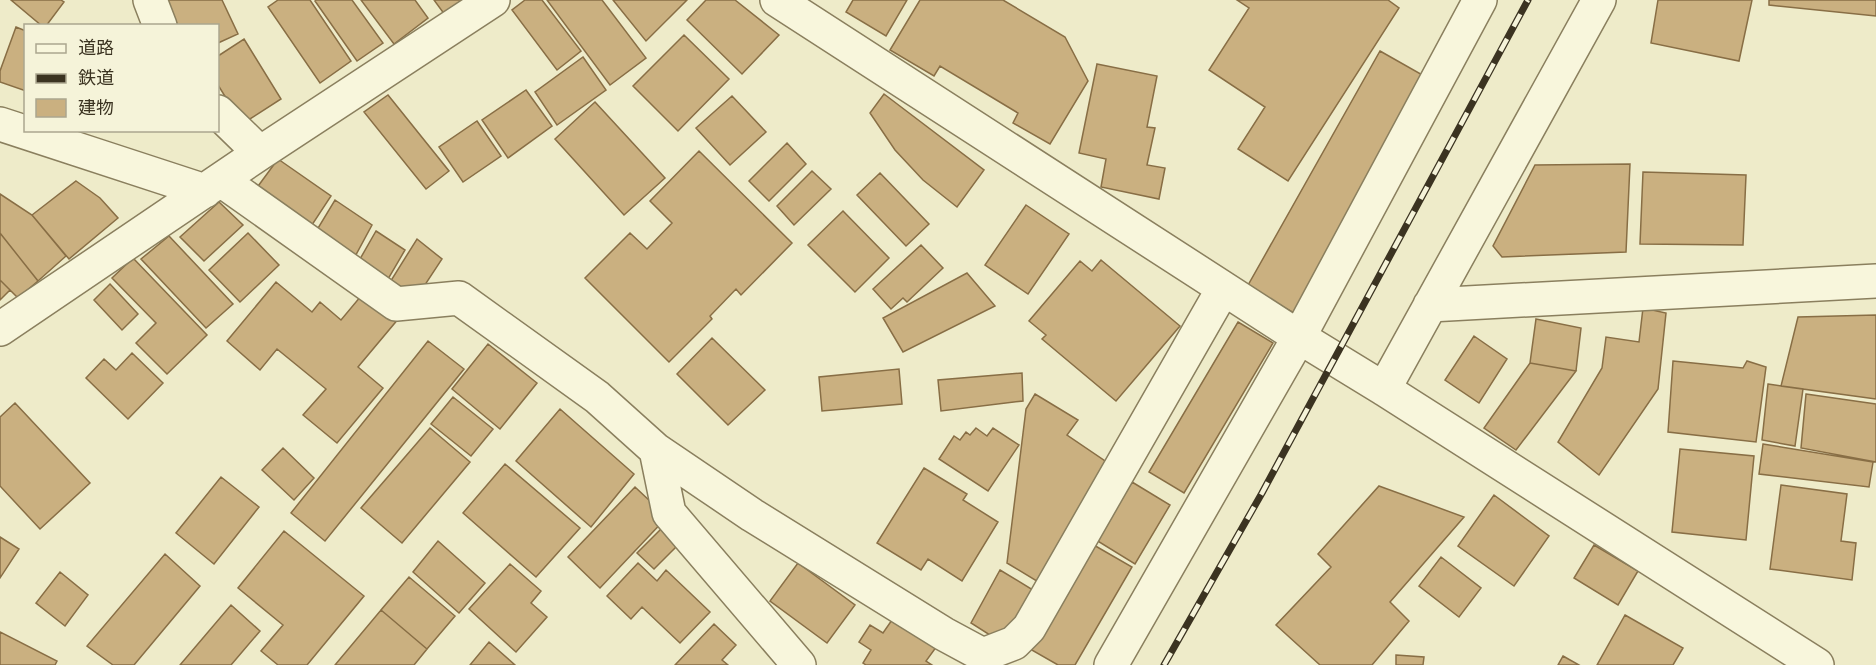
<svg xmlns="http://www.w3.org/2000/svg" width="1876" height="665" font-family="'Noto Serif','Noto Sans JP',serif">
<rect width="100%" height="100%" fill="#eeebc9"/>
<!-- building -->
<path fill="#cab080" stroke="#886e45" stroke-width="1.5" d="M11 0H61L64 2 46 26H42Z
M166 0H222L238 34 218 43V26H178Z
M278 0H310L351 61 320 83 268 7Z
M316 0H352L383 43 357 61 315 1Z
M361 0H415L428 18 394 44Z
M434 0H467L445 15Z
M525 0H542L581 51 557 70 512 10Z
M547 0H602L646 58 610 85Z
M613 0H687L646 41Z
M706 0H735L779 35 742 74 687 20Z
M853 0H907L886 36 846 12Z
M920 0H1003L1065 37 1088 81 1050 144 1013 123 1018 113 940 66 934 76 890 50Z
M1237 0H1388L1399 8 1288 181 1238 149 1265 107 1209 70 1249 8Z
M1658 0H1752L1739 61 1651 43Z
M1769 0H1876V16L1769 5Z
M16 27 26 31V91L0 82V71Z
M684 35 729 79 678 131 633 86Z
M244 39 281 99 242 124 218 85V56Z
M1380 51 1426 77 1294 313 1247 287Z
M583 57 606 90 557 125 535 92Z
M1097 64 1157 76 1147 127 1155 128 1147 165 1165 168 1159 199 1101 187 1106 159 1079 153Z
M526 90 552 126 508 158 482 120Z
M884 94 984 170 957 207 923 180 895 150 870 113Z
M388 95 449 171 426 189 364 112Z
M732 96 766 132 730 165 696 128Z
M595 102 665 178 624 215 555 139Z
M477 121 501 156 463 182 439 147Z
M787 143 806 164 769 201 749 181Z
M699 151 792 243 741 295 736 289 710 316 712 319 669 362 585 278 630 233 647 249 672 223 650 201Z
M278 159 331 196 308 231 253 193Z
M1630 164 1626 252 1502 257 1493 246 1535 165Z
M812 171 831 189 794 225 777 206Z
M1643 172 1746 175 1743 245 1640 244Z
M880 173 929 224 906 246 857 195Z
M76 181 100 198 118 218 69 259 32 215Z
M0 194 32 215 66 256 38 281 0 233Z
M335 200 372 225 351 264 312 238Z
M219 202 243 225 204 261 180 237Z
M1026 205 1069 234 1028 294 985 265Z
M843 211 889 258 855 292 808 245Z
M376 231 405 250 384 286 356 266Z
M0 233 38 281 18 298 0 280Z
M248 233 279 265 240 302 209 270Z
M169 236 233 304 206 328 141 259Z
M417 239 442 259 419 294 387 287Z
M921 245 943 268 907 302 903 298 891 309 873 289Z
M133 258 207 335 167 374 136 343 156 323 112 278Z
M1101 260 1180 326 1116 401 1042 339 1046 335 1029 321 1080 261 1092 271Z
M967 273 995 306 903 352 883 318Z
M0 280 10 290 0 300Z
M276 282 312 312 320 302 341 320 366 290 399 318 358 367 383 388 337 443 303 415 326 389 277 349 260 370 227 341Z
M110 284 138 314 122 330 94 300Z
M1643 308 1666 313 1658 389 1599 475 1558 442 1602 368 1606 337 1639 342Z
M1876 315V399L1781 386 1798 317Z
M1536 319 1581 328 1576 371 1530 363Z
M1238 322 1273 343 1184 493 1149 472Z
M1474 336 1507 359 1479 403 1445 380Z
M712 338 765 390 728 425 677 374Z
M428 341 464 369 325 541 291 513Z
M488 344 537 383 500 429 452 389Z
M132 353 163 383 128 419 86 378 104 359 116 370Z
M1673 361 1743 368 1747 361 1766 367 1756 442 1668 432Z
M1530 363 1576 371 1516 450 1484 428Z
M899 369 902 404 822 411 819 377Z
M1022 373 1023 401 941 411 938 380Z
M1768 384 1803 389 1795 446 1762 440Z
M1035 394 1078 420 1067 435 1111 465 1040 583 1007 563 1026 409Z
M1806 394 1876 404V462L1801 448Z
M453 397 493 429 471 456 431 424Z
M15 403 90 483 40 529 0 486V417Z
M560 409 634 474 591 527 516 461Z
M430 428 470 462 402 543 361 508Z
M976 428 987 436 993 428 1019 445 988 491 939 459 954 436 960 440 966 432 970 435Z
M1763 444 1873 462 1869 487 1759 474Z
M283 448 314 478 294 500 262 470Z
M1680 449 1754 456 1746 540 1672 532Z
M505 464 580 528 536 577 463 513Z
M924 468 967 494 963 500 998 522 962 581 928 559 921 570 877 543Z
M221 477 259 507 214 564 176 533Z
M1132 482 1170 505 1135 564 1096 540Z
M1781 485 1847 494 1841 541 1856 543 1852 580 1770 569Z
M1379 486 1464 517 1390 602 1409 621 1372 665H1320L1276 625 1331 567 1318 554Z
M635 487 667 517 600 588 568 557Z
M1494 495 1549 536 1514 586 1458 546Z
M666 524 682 541 654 569 637 553Z
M284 531 364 596 307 665H278L261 651 283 625 238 588Z
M0 537 19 549 0 578Z
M438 541 485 583 459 613 413 572Z
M1092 544 1132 567 1075 665H1058L1030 649Z
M1594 545 1638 571 1618 605 1574 578Z
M165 554 200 586 134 665H113L87 646Z
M1441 557 1481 588 1459 617 1419 586Z
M638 563 657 581 666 570 710 612 680 643 642 607 631 619 607 596Z
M798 563 855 605 827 643 770 601Z
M510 564 541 591 531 603 547 617 516 652 469 609Z
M1000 570 1033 590 1009 635 993 637 971 623Z
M60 572 88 595 65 626 36 603Z
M409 577 455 616 427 649 381 610Z
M231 605 260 631 231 665H180Z
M381 610 427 649 414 665H335Z
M1625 615 1683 648 1673 665H1597Z
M894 617 937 646 926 661 932 665H866L863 663 871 650 859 642 870 625 883 633Z
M714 624 736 645 722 660 728 665H675Z
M0 632 57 661 55 665H0Z
M489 642 515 665H470Z
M1396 655 1424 657 1423 665H1396Z
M1563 656 1579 665H1558Z"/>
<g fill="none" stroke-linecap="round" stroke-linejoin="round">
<defs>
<path id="street" d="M150 0 160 26
M777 0 1299 337 1384 389 1817 665
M218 112 260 153
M0 124 205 191
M221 180 396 304 459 298 597 397 656 450 669 513 799 665
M1430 305 1876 281
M0 329 260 153 493 0
M1384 389 1599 0
M656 450 752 515 944 634 983 655 1014 643 1029 628 1223 289
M1111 665 1299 337 1480 0"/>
</defs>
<!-- street casing -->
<use href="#street" stroke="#8a7f5e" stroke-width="36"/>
<!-- street -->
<use href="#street" stroke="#f8f6dc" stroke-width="33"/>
<defs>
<path id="rail" d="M1164 665 1262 493 1528 0"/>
</defs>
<!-- rail casing -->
<use href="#rail" stroke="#3b3321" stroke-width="7"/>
<!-- rail -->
<use href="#rail" stroke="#f5f3d9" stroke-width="4.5" stroke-dasharray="14" stroke-linecap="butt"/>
</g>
<!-- legend -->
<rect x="24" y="24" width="195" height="108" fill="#f5f3d9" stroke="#aba68f" stroke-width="1.5"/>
<rect x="36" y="44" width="30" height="9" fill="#f8f6dc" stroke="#aba68f" stroke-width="1.5"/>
<text x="78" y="54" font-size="18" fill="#3b3321">道路</text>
<rect x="36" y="74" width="30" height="9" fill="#3b3321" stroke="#aba68f" stroke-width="1.5"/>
<text x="78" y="84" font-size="18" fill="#3b3321">鉄道</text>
<rect x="36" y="99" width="30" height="18" fill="#cab080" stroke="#aba68f" stroke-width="1.5"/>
<text x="78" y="114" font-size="18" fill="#3b3321">建物</text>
</svg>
